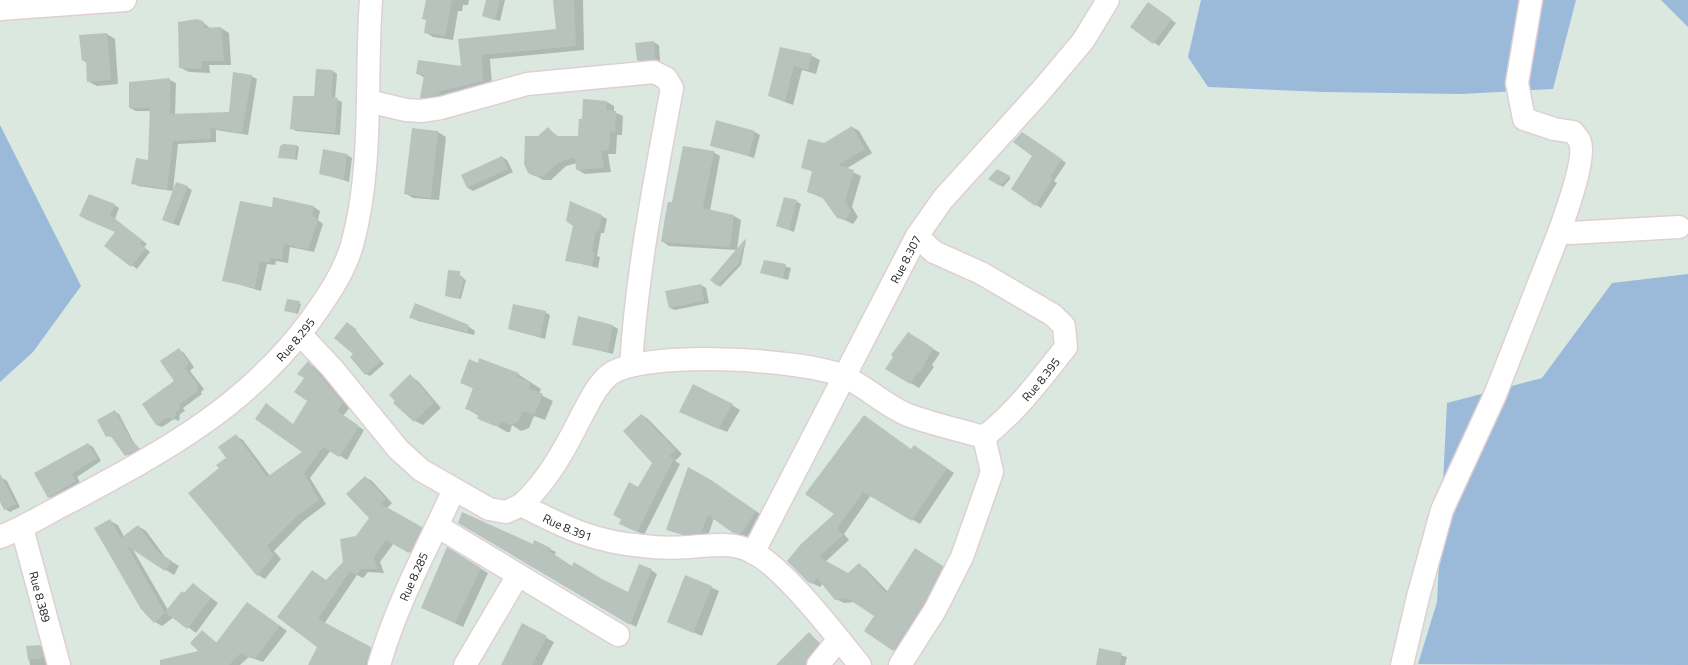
<svg xmlns="http://www.w3.org/2000/svg" width="1688" height="665" font-family="'Titillium Web',sans-serif">
<rect width="100%" height="100%" fill="#dae8e0"/>
<!-- green -->
<path fill="#9bbada" d="M1201 0H1576L1553 89 1462 94 1323 92 1208 87 1188 57Z
M1661 0H1688V27Z
M0 125 81 286 33 352 0 382Z
M1688 274V665L1418 664 1437 602 1447 403 1542 378 1612 283Z"/>
<!-- shadow -->
<path fill="#0003" d="M435 0H469L468 5H463L462 11H458L453 40 433 37 425 32Z
M487 0H505L500 21 489 18Z
M554 0H583L584 50 490 59 492 85 430 102 421 97 425 78 418 74 463 68 459 40 558 31Z
M1154 7 1176 23 1159 46 1131 27Z
M203 22 211 29 221 28 229 33 231 65H209L210 73 189 72 181 68Z
M107 34 115 39 118 84 97 86 89 82 87 63 83 60Z
M653 42 659 45 660 62 643 63 638 60Z
M781 48 812 56 820 60 816 74 802 70 793 105 769 96Z
M333 71 337 74 335 99 342 102 340 135 296 131 291 128Z
M251 76 257 79 248 135 216 130V142L178 144 173 191 138 186 133 183 149 161 151 111H136L130 108 170 80 176 83 175 115 230 114Z
M607 102 614 106V112L623 116 622 135H617L616 154H608L611 172 585 174 578 170 577 163 566 166 551 180H543L529 172 539 137 548 129 559 137H579L584 120Z
M852 127 859 131 872 153 846 169 861 176 852 207 858 217 853 224 838 217 825 199 808 192 813 172 802 167 825 144Z
M438 132 446 137 439 200 413 198 405 193Z
M755 132 760 135 754 158 712 145Z
M1028 136 1066 163 1054 181 1057 183 1041 208 1036 205 1034 155Z
M297 146 299 147 297 160 280 157Z
M713 152 720 156 710 211 734 216 741 220 737 250 669 246 662 241 673 204Z
M347 155 352 158 349 182 321 173Z
M502 157 507 160 513 172 473 191 468 188 462 176Z
M998 170 1011 178 1003 187 990 179Z
M187 187 192 190 179 226 169 222Z
M796 201 801 204 794 232 778 226Z
M114 205 119 208 115 219 147 244 144 247 150 252 137 269 106 246 116 232 85 219Z
M314 207 320 211 318 220 323 224 314 252 290 247 288 263 276 261 275 265 267 264 261 291 224 280 273 208Z
M602 216 607 219 604 233H601L597 256 600 257 598 268 567 260Z
M746 240 741 265 720 287 718 285 712 280Z
M765 261 791 268 788 280 762 273Z
M459 272 461 278 466 280 461 299 449 296Z
M701 285 706 288 709 303 675 310 670 308Z
M299 303 301 304 298 314 287 311Z
M545 312 550 315 545 339 509 329Z
M411 317 469 327 475 331 474 335 418 321Z
M352 326 384 364 370 376 366 374 355 354Z
M613 326 618 329 613 354 573 344Z
M908 334 940 353 932 365 934 367 919 388 887 369Z
M179 350 184 353 194 367 190 371 204 389 201 392 202 394 183 408 185 411 180 414 179 421 174 419 162 427 157 425 144 404 175 381Z
M308 363 315 367 350 407 343 416 364 430 347 460 331 450 310 478 326 504 302 522 274 551 281 559 265 579 258 575 190 493 220 468 227 458 236 436 243 440 270 476 304 452 294 425 309 400 305 377Z
M478 364 518 374 541 389 539 394 553 401 545 420 534 416 529 428 521 431 512 425 510 432H507L467 409 474 389 461 382Z
M410 376 418 381 441 408 423 425 415 421Z
M732 405 740 410 727 432 689 416Z
M115 412 119 414 134 443 142 451 130 458 113 437 107 436Z
M642 415 648 419 682 454 675 461 680 464 644 535 621 523 654 463Z
M88 444 93 447 101 461 77 477 81 484 54 500 49 497Z
M912 450 922 451 954 473 920 524 871 495 844 534 849 540 825 562 848 575 859 565 866 569 888 592 923 554 950 571 901 654 866 631 876 616 855 602 844 603 836 599 823 583 820 587 808 581 836 514Z
M694 472 762 515 747 537 741 536 714 518 708 536 687 537 668 529Z
M365 477 372 481 392 503 387 508 428 532 417 556 394 543 380 562 384 573 368 572 363 578 357 575 324 624 377 652 372 665H309L319 647 278 616 327 581 344 563 356 537 370 518Z
M2 478 7 481 20 507 10 512 5 509 0 500Z
M110 521 118 525 124 537 138 526 146 531 166 558 179 566 174 575 132 548 168 610 193 584 218 603 196 633 174 617 162 626 155 622Z
M459 523 550 549 556 552 554 556 573 568 629 593 651 570 657 574 636 627Z
M448 549 488 573 463 627 431 612Z
M711 587 719 591 702 636 668 622Z
M255 608 287 631 263 662 249 657 240 665H174L200 652 202 631 217 643Z
M523 625 554 642 542 665H502Z
M809 634 826 648 814 665H781Z
M40 646 50 652 54 665H30L27 647Z
M1100 650 1127 657 1125 665H1097Z"/>
<!-- building -->
<path fill="#b9c3bd" d="M426 0H452L445 36 424 33 426 20 422 19Z
M486 0H500L495 20 482 16Z
M553 0H574L576 46 482 55 483 81 441 91 438 95 420 98 424 75 416 74 418 60 461 66 458 39 556 29Z
M1148 2 1172 19 1153 44 1130 27Z
M197 19 203 21 204 28 221 27 224 61H201L202 69 179 68 178 22Z
M107 33 111 80 87 82 86 60 82 61 79 35Z
M654 41 655 59 637 60 635 43Z
M780 47 812 54 808 70 794 66 785 101 768 96Z
M316 69 333 70 331 97 338 98 335 133 290 129 293 96H314Z
M233 72 252 75 242 133 210 128 211 139 173 141 167 189 131 184 136 158 148 160 150 108H129V82L170 78V114L229 112Z
M583 99 607 101 606 110 616 111 615 132 610 131 609 150H601L604 168 576 170 575 157 558 163 543 177 534 176 528 173 524 164 525 136H538L548 127 556 136H578L579 119H582Z
M716 120 755 131 749 156 710 146Z
M852 126 865 149 838 165 854 170 845 202 851 212 845 220 837 218 822 197 807 192 812 171 801 168 808 139 824 143Z
M412 128 438 131 431 198 404 194Z
M1022 132 1062 159 1050 177 1053 179 1035 206 1011 189 1032 156 1013 142Z
M283 144 297 145 295 159 278 158 280 146Z
M683 146 714 151 703 208 734 215 730 247 661 242 666 211 668 202H672Z
M323 149 347 154 344 180 319 174Z
M502 156 508 169 467 188 461 175Z
M997 169 1010 176 1000 186 988 179Z
M176 182 188 186 173 224 162 220Z
M89 194 115 204 110 215 142 240 140 244 146 248 131 267 104 246 115 232 79 216Z
M273 197 314 206 312 215 318 220 308 250 284 244 282 260 270 258 269 263 260 261 255 288 222 281 240 201 272 207Z
M784 197 797 200 789 230 776 226Z
M570 201 602 215 599 231H596L592 252 595 253 592 266 565 261 573 226 566 221Z
M746 238 739 263 717 286 710 280Z
M764 260 786 264 783 278 760 273Z
M448 270 460 271V275L464 278 459 299 445 296Z
M701 284 704 301 669 308 665 291Z
M287 299 300 301 296 313 284 311Z
M415 303 469 325 467 332 409 318Z
M513 304 546 311 540 337 508 329Z
M578 316 613 325 608 352 572 345Z
M347 322 357 330 355 331 381 361 365 375 350 357 353 354 334 338Z
M908 332 933 348 920 373 918 372 910 384 885 369 893 357 891 355Z
M179 348 189 363 185 368 199 386 196 388 198 391 179 405 181 408 176 412 174 420 168 417 156 425 142 404 174 381 160 361Z
M479 358 519 373 517 377 531 382 529 388 543 394 534 415 523 411 518 422 510 425 501 421 499 426H495L480 420 477 418 479 414 465 409 473 388 460 383 469 359 478 363Z
M308 361 343 403 337 411 358 425 357 430 339 457 323 447 304 473 319 500 295 518 267 546 274 555 257 576 188 493 219 468 216 465 226 458 218 447 236 434 267 477 302 452 255 419 266 403 293 424 307 401 294 392 304 378 297 374Z
M410 374 434 402 414 422 393 403 395 401 389 395Z
M693 384 733 404 718 429 679 412Z
M115 410 132 442 133 441 139 449 125 456 110 435 106 437 97 420Z
M641 414 676 450 669 456 674 459 637 532 619 524 621 519 613 515 629 482 638 487 652 463 623 431Z
M864 415 911 449 914 445 947 468 912 521 863 492 837 529 843 535 819 557 848 573 859 563 886 593 915 548 943 566 924 603 893 651 864 631 874 616 847 598 835 600 817 578 812 584 808 582 787 561 801 544 834 514 805 494Z
M88 443 97 458 72 474 76 481 48 498 34 473Z
M688 467 711 480 756 511 741 534 733 533 708 515 701 533 680 534 666 530Z
M0 474 16 504 4 510 0 502Z
M365 476 386 499 381 504 422 527 409 553 386 540 374 557 377 569H361L356 575 350 571 318 619 371 647 365 665H308L317 647 277 617 312 570 326 580 343 562 340 539 356 536 369 518 346 494Z
M462 512 533 544 534 540 551 548 549 551 572 566 574 562 602 579 628 592 639 564 652 569 630 625 458 523Z
M110 519 121 538 138 525 158 552 172 561 165 571 127 546 165 613 154 623 141 609 94 528Z
M447 547 481 568 455 623 421 608Z
M685 575 712 586 693 633 667 622Z
M193 583 211 598 187 629 165 612 182 591 184 593Z
M247 602 280 626 255 659 251 656 249 658 241 653 229 665H160V660L198 651 190 643 202 630 216 643Z
M522 623 547 636 532 665H501Z
M809 632 819 643 808 657 805 665H776Z
M40 645 43 658 28 660 26 646Z
M1099 648 1122 653 1120 665H1096Z"/>
<g fill="none" stroke-linecap="round" stroke-linejoin="round">
<defs>
<g id="minor">
<path d="M1531 0 1517 83 1524 119 1554 129 1573 132C1575 135 1579 139 1580 142 1586 158 1566 213 1560 230L1570 233 1679 227"/>
<path d="M0 9 125 0"/>
<path d="M368 101 406 110 421 111 441 108 527 84 654 72 666 78 672 88C655 180 637 271 631 365"/>
<path id="s1" d="M300 334 332 368 398 449 421 470 489 509 506 512 521 505C564 527 594 542 643 546 658 548 674 548 689 547 708 546 727 542 746 549 779 560 836 636 860 665"/>
<path id="s2" d="M521 505C548 481 566 447 582 415 590 401 596 386 609 375 643 349 804 359 843 376 866 386 885 406 908 415 932 424 959 430 984 437 1016 412 1041 379 1066 347L1064 326 1053 315 981 273 934 252 917 236"/>
<path d="M437 526 618 635"/>
<path id="s3" d="M22 528 59 665"/>
<path id="s4" d="M0 537C25 527 47 513 71 501 164 451 245 408 310 321 327 297 344 273 352 245 374 165 365 81 371 0"/>
<path id="s5" d="M753 553 917 236 943 199 1040 92 1083 41 1108 0"/>
<path id="s6" d="M379 665C397 603 427 548 454 490"/>
<path d="M465 665 518 575"/>
<path d="M818 665 839 639"/>
<path d="M900 665 935 610 962 557 992 472 984 437"/>
<path d="M1402 665 1418 597 1442 510 1495 395 1560 230"/>
</g>
</defs>
<!-- minor casing -->
<use href="#minor" stroke="#dfcfd5" stroke-width="25"/>
<!-- minor -->
<use href="#minor" stroke="#fff" stroke-width="22"/>
</g>
<g text-anchor="middle" dominant-baseline="central" stroke-width="4" stroke-linejoin="round" paint-order="stroke">
<!-- street labels -->
<g font-size="12" fill="#272727" stroke="#fff">
<text stroke="none"><textPath href="#s5" startOffset="331">Rue 8.307</textPath></text>
<text stroke="none"><textPath href="#s4" startOffset="358">Rue 8.295</textPath></text>
<text stroke="none"><textPath href="#s2" startOffset="632">Rue 8.395</textPath></text>
<text stroke="none"><textPath href="#s1" startOffset="346">Rue 8.391</textPath></text>
<text stroke="none"><textPath href="#s6" startOffset="95">Rue 8.285</textPath></text>
<text stroke="none"><textPath href="#s3" startOffset="71">Rue 8.389</textPath></text>
</g>
</g>
</svg>
